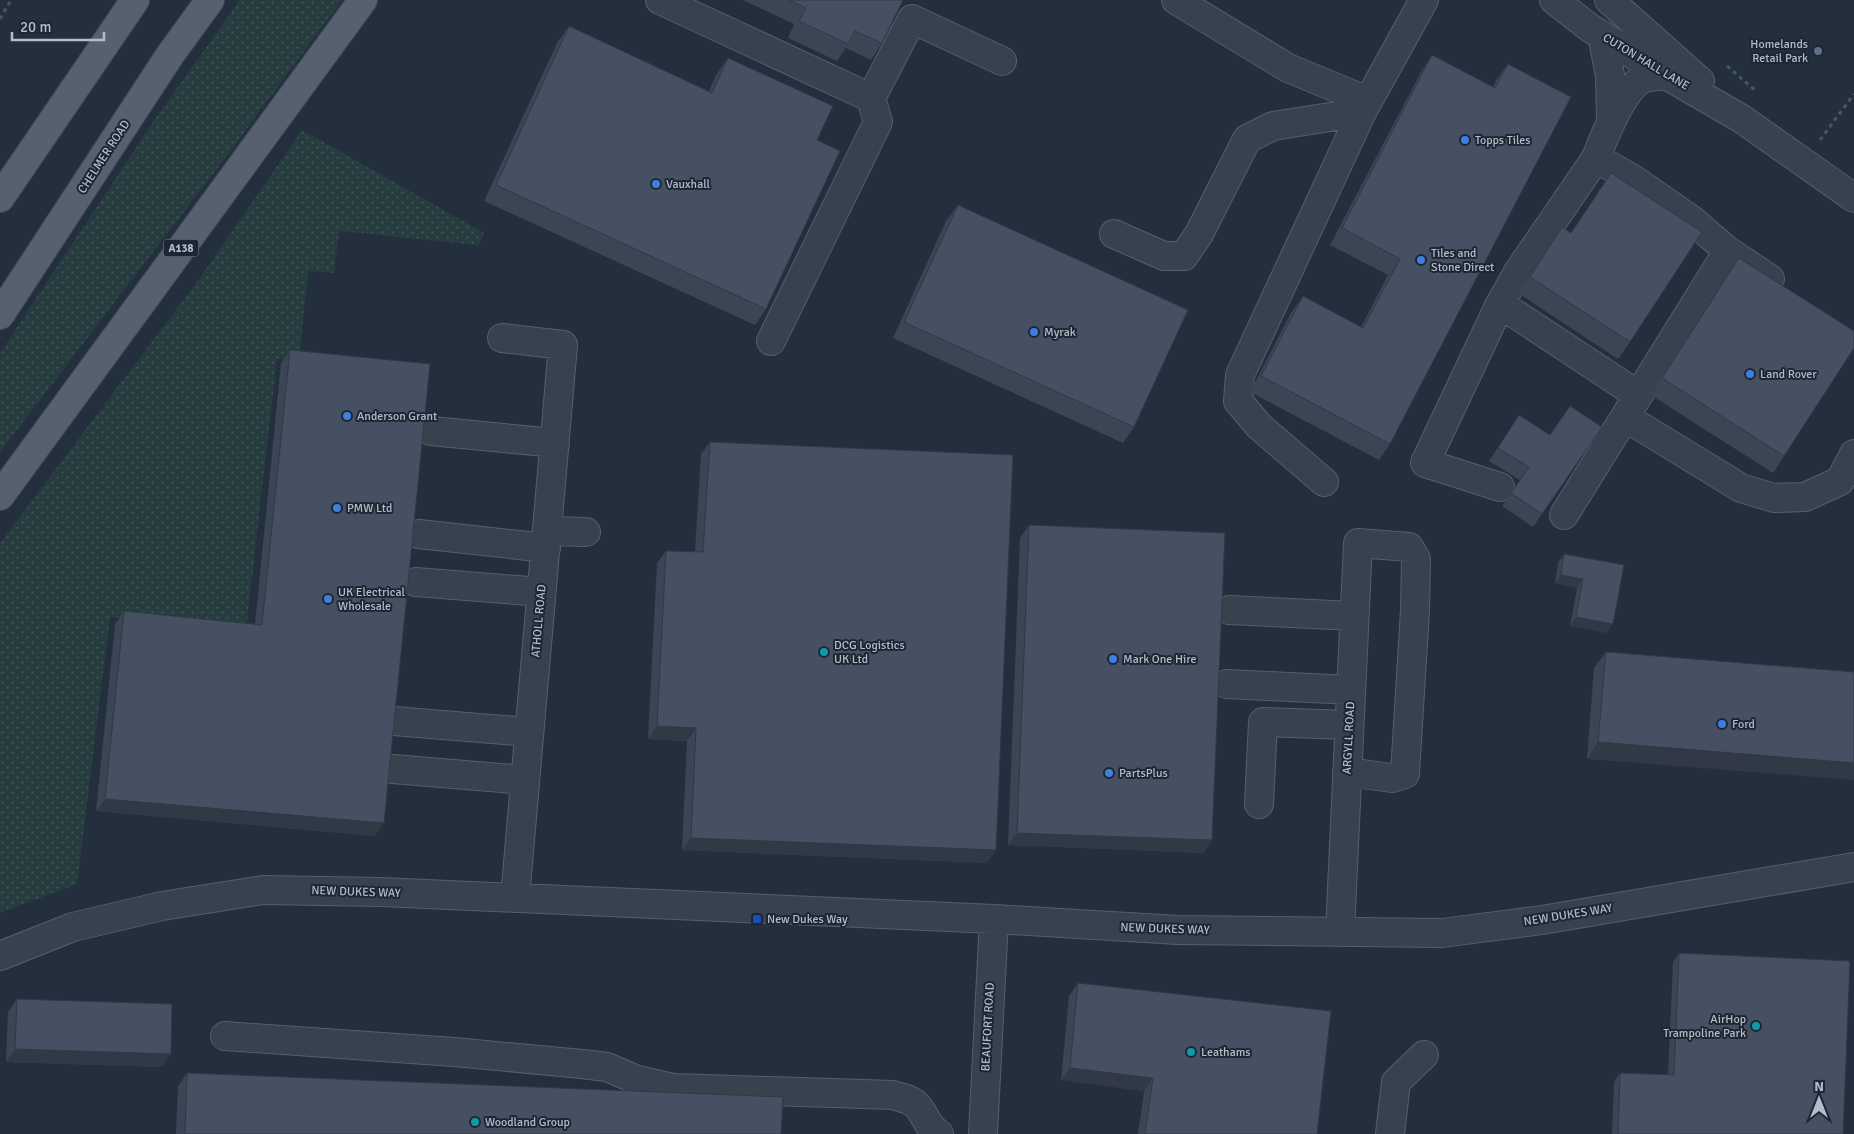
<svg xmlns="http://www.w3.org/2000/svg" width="1854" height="1134" font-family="Signika,sans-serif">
<defs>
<pattern id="green-dots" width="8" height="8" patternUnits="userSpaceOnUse" patternTransform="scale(1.25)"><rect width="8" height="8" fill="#263c3f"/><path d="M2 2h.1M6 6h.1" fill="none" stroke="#435659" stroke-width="1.8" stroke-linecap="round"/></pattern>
</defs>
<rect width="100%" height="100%" fill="#242f3e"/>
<!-- green -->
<path fill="url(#green-dots)" d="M240 0H342L226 157 0 452V353L157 116Z
M302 130 484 233 479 245 339 231 334 273 308 271 299 361 277 359 246 630 110 617 77 884 0 913V543L200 278Z"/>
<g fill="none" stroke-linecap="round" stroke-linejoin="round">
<defs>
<path id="minor" d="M660 0 871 98 878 122 771 341
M1176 0 1288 68 1368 101
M1554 0 1590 28 1666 75 1742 119 1854 198
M1609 0 1700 81
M1602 35 1610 75 1611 120
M871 98 912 19 1002 61
M1596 158C1604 137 1622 91 1642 79 1648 76 1659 76 1666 75
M1114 234 1164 256H1184L1199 234 1247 139 1273 126 1362 112
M1500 304 1638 395
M502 338 563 345 515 898
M1625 417 1741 488 1774 498 1805 497 1840 481 1854 454
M431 431 555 443
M1324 482 1259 426 1238 401 1240 375 1362 112 1424 0
M1500 487 1425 463 1500 304 1518 272 1596 158 1633 179 1692 220 1728 251 1770 279
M1564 515 1728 251
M547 531 586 532
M419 534 546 548
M416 582 541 592
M1229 610 1354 616
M1227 684 1351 690
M394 721 529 732
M393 769 525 780
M1259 804 1263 722 1349 725
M1340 932 1358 543 1409 547 1416 559 1415 610 1405 774 1392 778 1347 772
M0 956 73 927 162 906 263 890 381 892 994 919 1178 930 1442 933 1542 920 1854 867
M225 1036 454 1052 582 1064 607 1067 637 1080 673 1088 893 1095C899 1097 908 1099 913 1102 925 1110 925 1126 939 1134
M983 1134 994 919
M1390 1134 1396 1082 1424 1055"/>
<path id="major" d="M0 198 135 0
M0 315 170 55 210 0
M0 496 363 0"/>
</defs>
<!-- minor casing -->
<use href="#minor" stroke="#565f6c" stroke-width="30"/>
<!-- major casing -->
<use href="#major" stroke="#414a57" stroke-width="30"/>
<!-- path -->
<path stroke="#44595c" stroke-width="3" stroke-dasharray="4 4" stroke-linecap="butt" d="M0 19 11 0
M1727 66 1756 91
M1820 140 1854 94"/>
<!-- minor -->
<use href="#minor" stroke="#38414e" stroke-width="28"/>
<!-- major -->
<use href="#major" stroke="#56606e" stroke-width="28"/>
</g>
<!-- wall -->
<path fill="#3b4654" d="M743 0H903L882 43 871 60 846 48 837 61 788 38 794 24Z
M569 26 709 91 716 75 728 58 817 140 766 309 755 325 484 201 557 43Z
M1432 55 1493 87 1496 80 1508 64 1390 444 1379 460 1250 392 1291 313 1303 296 1361 327 1388 275 1330 245 1421 72Z
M1611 173 1630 342 1618 359 1518 293 1562 227 1571 233Z
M958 205 1134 427 1123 443 893 338 946 221Z
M1739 258 1784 456 1773 473 1651 395 1728 274Z
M290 350 375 836 96 811 115 624 124 611 255 624 281 363Z
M1519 415 1550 435 1602 427 1533 527 1502 506 1520 480 1489 461Z
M710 442 987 863 682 850 687 741 648 739 657 563 666 551H695L701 454Z
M1029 525 1212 840 1203 853 1008 845 1020 538Z
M1564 554 1624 565 1607 633 1570 626 1577 588 1555 583 1558 563Z
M1606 652 1854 672 1587 759 1594 668Z
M1679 953 1843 1134H1612L1614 1082 1620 1073 1668 1075 1673 962Z
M1078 983 1317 1134H1138L1144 1091 1061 1080 1069 996Z
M17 999 162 1067 6 1062 8 1012Z
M187 1073 781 1134H176L178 1086Z"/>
<!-- shaded-wall -->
<path fill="#303945" d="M1561 575 1583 579 1577 588 1555 583Z
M1576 617 1613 624 1607 633 1570 626Z
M657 726 696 728 687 741 648 739Z
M1598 742 1854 763V780L1587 759Z
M105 799 384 823 375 836 96 811Z
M1017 833 1212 840 1203 853 1008 845Z
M691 838 996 850 987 863 682 850Z
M15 1049 171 1054 162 1067 6 1062Z
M1070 1068 1153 1078 1144 1091 1061 1080Z"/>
<!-- building -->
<path fill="#455162" stroke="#303945" d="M789 0H903L882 43 855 31 848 44 799 21 806 8Z
M569 26 712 93 728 58 833 106 817 140 840 151 766 309 496 185Z
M1432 55 1495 88 1508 64 1571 97 1390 444 1261 376 1303 296 1363 328 1400 259 1342 228Z
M1611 173 1702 232 1630 342 1530 277 1562 227 1571 233Z
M958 205 1188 310 1134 427 904 322Z
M1739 258 1854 331V348L1784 456 1662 378Z
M290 350 430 364 384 823 105 799 124 611 262 625Z
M1570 406 1602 427 1542 514 1511 493 1529 467 1498 448 1519 415 1550 435Z
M710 442 1013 455 996 850 691 838 696 728 657 726 666 551 703 552Z
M1029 525 1225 533 1212 840 1017 833Z
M1564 554 1624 565 1613 624 1576 617 1583 579 1561 575Z
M1606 652 1854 672V763L1598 742Z
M1679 953 1850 961 1843 1134H1618L1620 1073 1674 1075Z
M1078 983 1331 1011 1317 1134H1145L1153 1078 1070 1068Z
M17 999 172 1004 171 1054 15 1049Z
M187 1073 783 1097 781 1134H185Z"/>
<!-- markers -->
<circle fill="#5c6f8a" stroke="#1d2633" stroke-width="2" cx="1818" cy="51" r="5"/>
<g fill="#3f7fe0" stroke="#1d2633" stroke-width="2">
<circle cx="1465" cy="140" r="5"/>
<circle cx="656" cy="184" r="5"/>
<circle cx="1421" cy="260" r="5"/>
<circle cx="1034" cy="332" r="5"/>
<circle cx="1750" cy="374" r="5"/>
<circle cx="347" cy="416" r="5"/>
<circle cx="337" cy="508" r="5"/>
<circle cx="328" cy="599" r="5"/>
<circle cx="1113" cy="659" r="5"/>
<circle cx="1722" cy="724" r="5"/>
<circle cx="1109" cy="773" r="5"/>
</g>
<g fill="#0f9aa8" stroke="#1d2633" stroke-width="2">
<circle cx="824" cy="652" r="5"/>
<circle cx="1756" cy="1026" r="5"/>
<circle cx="1191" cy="1052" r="5"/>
<circle cx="475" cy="1122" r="5"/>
</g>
<rect fill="#1a4fb4" stroke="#1d2633" stroke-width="2" x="752" y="914" width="10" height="10" rx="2.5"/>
<g text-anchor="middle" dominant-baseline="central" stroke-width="4" stroke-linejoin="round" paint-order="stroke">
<!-- shield labels -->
<rect fill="#1d2633" stroke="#878f9c" stroke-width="1" x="163.5" y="239.5" width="35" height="17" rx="4"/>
<g font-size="11" font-weight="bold" fill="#b4bcc9">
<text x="181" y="248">A138</text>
</g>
<!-- poi labels -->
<g font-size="12" fill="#b4bcc9" stroke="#1d2633" text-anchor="start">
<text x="1808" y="44" text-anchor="end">Homelands<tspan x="1808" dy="14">Retail Park</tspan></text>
<text x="1475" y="140">Topps Tiles</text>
<text x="666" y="184">Vauxhall</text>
<text x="1431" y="253">Tiles and<tspan x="1431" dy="14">Stone Direct</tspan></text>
<text x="1044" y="332">Myrak</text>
<text x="1760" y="374">Land Rover</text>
<text x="357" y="416">Anderson Grant</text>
<text x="347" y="508">PMW Ltd</text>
<text x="338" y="592">UK Electrical<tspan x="338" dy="14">Wholesale</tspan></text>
<text x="834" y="645">DCG Logistics<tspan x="834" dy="14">UK Ltd</tspan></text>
<text x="1123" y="659">Mark One Hire</text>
<text x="1732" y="724">Ford</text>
<text x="1119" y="773">PartsPlus</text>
<text x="767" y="919">New Dukes Way</text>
<text x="1746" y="1019" text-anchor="end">AirHop<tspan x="1746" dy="14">Trampoline Park</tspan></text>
<text x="1201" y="1052">Leathams</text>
<text x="485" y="1122">Woodland Group</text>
</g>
<!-- street labels -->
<g font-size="12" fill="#b4bcc9" stroke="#1d2633">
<text transform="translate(1646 62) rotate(31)">CUTON HALL LANE</text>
<text transform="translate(104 157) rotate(-57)">CHELMER ROAD</text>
<text transform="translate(539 621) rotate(-85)">ATHOLL ROAD</text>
<text transform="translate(1349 738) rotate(-87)">ARGYLL ROAD</text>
<text transform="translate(356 892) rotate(2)">NEW DUKES WAY</text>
<text transform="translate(1568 915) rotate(-9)">NEW DUKES WAY</text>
<text transform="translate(1165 929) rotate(2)">NEW DUKES WAY</text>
<text transform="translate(988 1027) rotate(-87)">BEAUFORT ROAD</text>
</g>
</g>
<!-- north arrow -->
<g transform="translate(1819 1099)" stroke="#1d2633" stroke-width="4" paint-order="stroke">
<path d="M0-4L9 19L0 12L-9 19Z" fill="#b4bcc9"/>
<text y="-8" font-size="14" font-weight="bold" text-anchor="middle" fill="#b4bcc9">N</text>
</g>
<!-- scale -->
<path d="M12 32v8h92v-8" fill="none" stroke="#b4bcc9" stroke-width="2.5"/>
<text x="20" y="32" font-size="15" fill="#b4bcc9" stroke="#1d2633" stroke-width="4" paint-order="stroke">20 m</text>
</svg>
